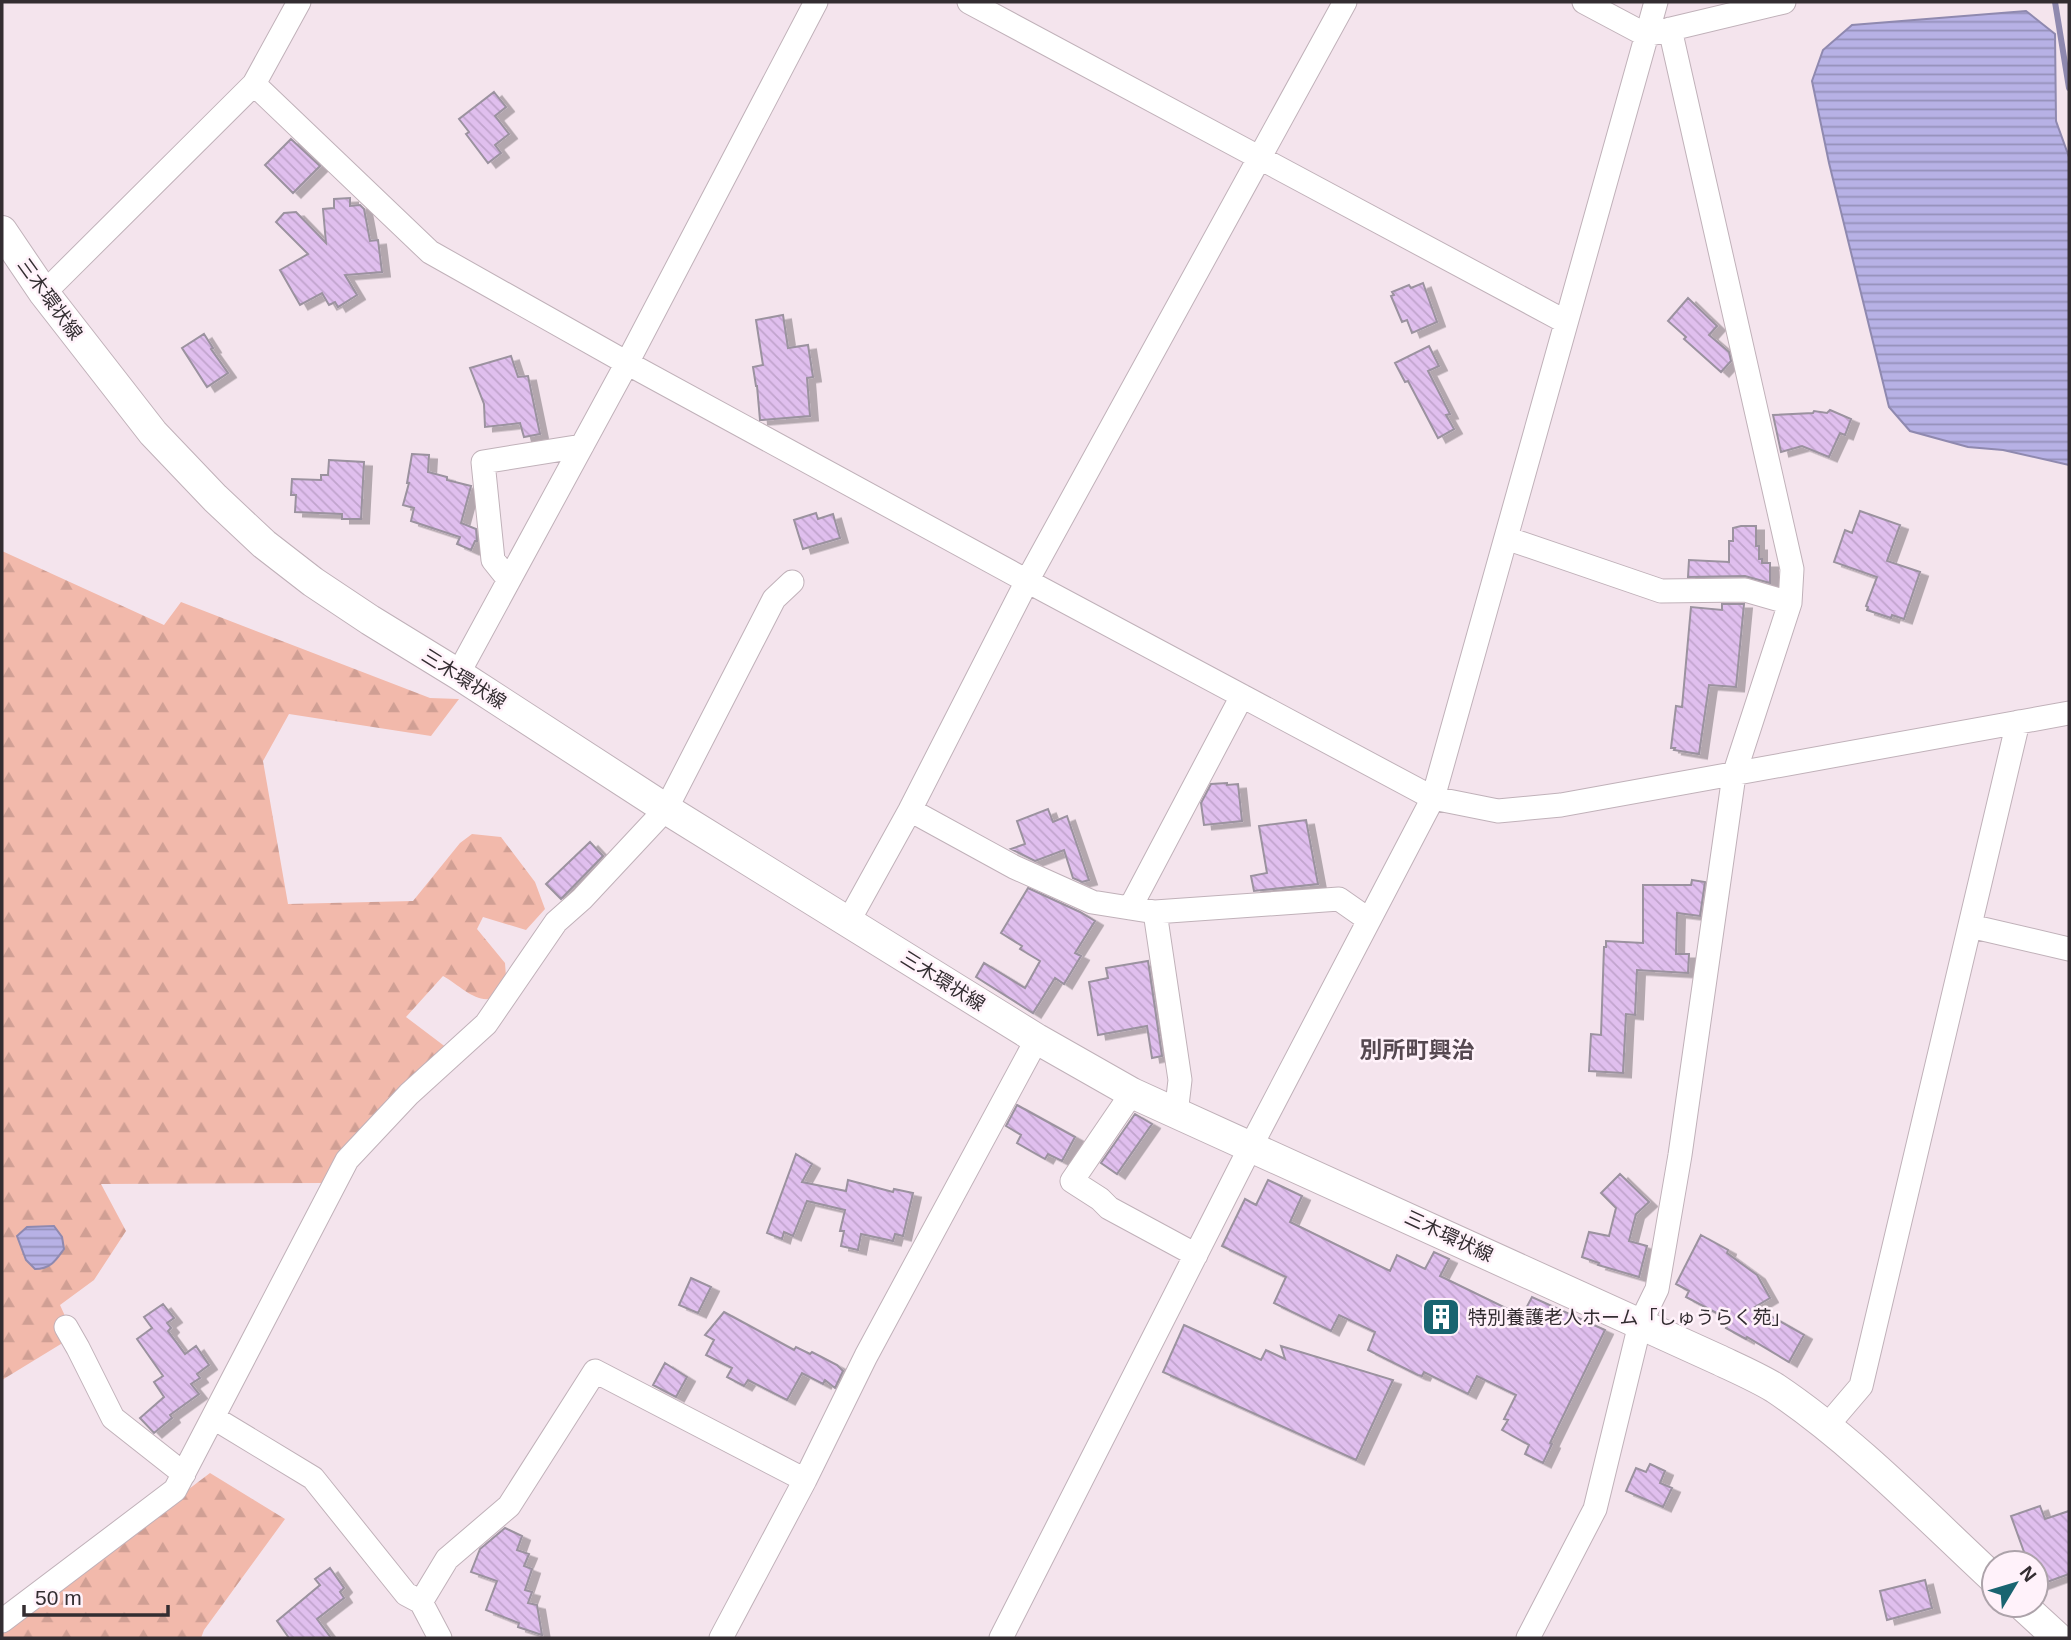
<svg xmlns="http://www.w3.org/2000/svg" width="2071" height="1640" font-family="Helvetica,'Noto Sans JP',sans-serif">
<defs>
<pattern id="forest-firs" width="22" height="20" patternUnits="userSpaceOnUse" patternTransform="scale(1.75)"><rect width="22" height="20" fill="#f2b9ab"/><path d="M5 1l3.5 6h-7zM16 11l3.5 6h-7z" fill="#d09f94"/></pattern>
<pattern id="water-rules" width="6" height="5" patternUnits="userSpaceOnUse" patternTransform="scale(1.75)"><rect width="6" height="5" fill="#b7b1e5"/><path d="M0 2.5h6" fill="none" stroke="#9590ba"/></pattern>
<pattern id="building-back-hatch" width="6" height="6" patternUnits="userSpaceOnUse" patternTransform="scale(1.75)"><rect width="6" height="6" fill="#e0bfee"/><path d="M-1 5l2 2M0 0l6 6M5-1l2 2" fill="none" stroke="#c1a4cd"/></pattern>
<filter id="shadow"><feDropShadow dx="8" dy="4.5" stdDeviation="0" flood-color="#0004"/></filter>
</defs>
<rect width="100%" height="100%" fill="#f4e4ed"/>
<!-- forest -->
<path fill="url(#forest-firs)" d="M2 551 164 625 181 602 430 698 459 699 431 736 289 714 263 761 288 904 413 901 460 843 472 834 501 837 535 882 545 909 526 930 483 917 477 929 505 963 507 990C482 1012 466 989 443 976L406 1017 447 1048 325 1183 101 1184 126 1231 94 1280 60 1305 74 1336 2 1380Z
M210 1473 285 1519 204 1630 201 1638H2V1631Z"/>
<!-- water -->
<path fill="url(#water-rules)" stroke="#8f89af" stroke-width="2" d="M2026 11 2055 34 2056 121 2069 157V465L2003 450 1968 447 1910 431 1889 407 1829 163 1812 81 1823 50 1852 25Z
M54 1226 62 1237 64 1249C56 1260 51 1269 35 1269L26 1260 17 1236 27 1227Z"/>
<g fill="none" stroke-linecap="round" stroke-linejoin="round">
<!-- stream -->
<path stroke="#8f89af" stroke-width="6" d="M2055 2 2069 88"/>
</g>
<!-- building -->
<path fill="url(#building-back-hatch)" stroke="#9b929f" stroke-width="2" filter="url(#shadow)" d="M494 92 506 107 495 116 509 134 495 145 501 153 488 163 466 134 469 132 459 119Z
M291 139 320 166 293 193 265 165Z
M350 198V206L360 205 364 209 370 241 378 240 382 272 345 275 357 295 338 307 335 302 329 305 322 293 300 305 280 270 308 254 276 222 284 213 296 212 326 243 323 209 334 208V199Z
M1423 283 1437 322 1412 333 1407 320 1402 322 1391 296 1394 295 1392 292 1409 285 1411 288Z
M1688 298 1717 326 1709 335 1729 352 1731 361 1721 372 1684 339 1686 337 1668 321Z
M783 315 788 348 808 345 813 377 807 378 810 416 762 420H760L757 386H756L753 367 763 365 756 320Z
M204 334 213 348 211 349 228 373 207 387 182 348Z
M1429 346 1439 366 1428 371 1450 414 1446 415 1454 429 1438 438 1408 381 1405 382 1395 363Z
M511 356 518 377 528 376 540 434 524 437 520 423 485 427 484 404 470 368Z
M1830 410 1851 419 1845 435 1840 433 1829 457 1802 446 1781 452 1773 415 1813 413 1814 411 1827 413Z
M412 454 429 455 428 472 447 477V480L471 486 461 523 476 529 477 541H475L471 550 457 544 460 537 411 521 414 508 403 505 409 483H407Z
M329 460 364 462 361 519H342V514L295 512 296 495H291L292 479 321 480V475H328Z
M1860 511 1900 525 1887 561 1920 572 1904 619 1892 615 1891 618 1867 610 1868 607 1866 606 1877 577 1834 562 1845 530 1852 533Z
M816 513 818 519 833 514 840 538 803 549 794 520Z
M1741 526H1756V546H1759V559H1762V563H1770V583L1745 576 1688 577 1689 560 1729 562V541H1733V528Z
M1722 604H1744L1736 687 1709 685 1699 754 1674 750 1675 748H1671L1676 706 1682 707 1691 607 1722 610Z
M1227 783V785L1238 784 1242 821 1204 825 1201 803 1211 784Z
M1048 809 1053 822 1067 816 1089 880 1082 882 1073 878 1064 850 1035 861 1011 849 1025 844 1017 821Z
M1306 820 1318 884 1254 891 1251 876 1267 873 1259 826Z
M590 842 603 856 561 899 546 884Z
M1692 880 1705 882 1700 916 1677 913 1676 954H1689L1688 973 1637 970 1635 1015 1626 1014 1623 1073 1589 1071 1591 1034 1601 1035 1604 947H1606V941L1643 943V885H1691Z
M1028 888 1080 912 1095 921 1075 953 1081 956 1064 984 1055 978 1033 1013 976 977 984 963 1025 988 1040 961 1020 949 1022 946 1001 933Z
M1148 961 1162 1056 1152 1058 1147 1026 1098 1035 1089 982 1108 978 1106 968Z
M1017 1105 1075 1137 1062 1161 1048 1154 1045 1159 1017 1143 1021 1135 1006 1126Z
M1135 1114 1152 1124 1117 1174 1101 1163Z
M796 1154 812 1164 802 1182 846 1191 848 1180 893 1192 894 1189 913 1193 903 1236 895 1234 893 1241 861 1234 858 1250 841 1246 844 1231H840L845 1210 807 1201 793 1236 784 1232 782 1239 767 1233Z
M1620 1174 1649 1202 1636 1214 1629 1241 1647 1246 1639 1277 1598 1265 1599 1263 1582 1257 1589 1232 1609 1236 1616 1208 1601 1193Z
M1268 1180 1302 1196 1290 1222 1390 1271 1397 1255 1425 1269 1434 1252 1449 1259 1440 1276 1522 1316 1532 1297 1605 1330 1550 1443 1552 1444 1543 1463 1525 1454 1529 1445 1502 1430 1508 1420 1504 1419 1516 1395 1477 1376 1468 1394 1424 1372 1422 1376 1418 1375 1368 1350 1375 1332 1339 1315 1331 1331 1274 1303 1286 1277 1222 1246 1245 1199 1256 1205Z
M1701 1235 1728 1250 1727 1253 1757 1275 1770 1298 1755 1307 1804 1335 1789 1362 1747 1337 1746 1339 1726 1328 1730 1320 1686 1297 1689 1291 1676 1284Z
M691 1278 711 1287 698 1313 679 1305Z
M163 1304 174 1318 167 1323 171 1328 168 1331 185 1354 196 1346 209 1365 197 1374 200 1378 191 1384 199 1394 170 1415 172 1418 154 1433 140 1418 164 1397 154 1382 163 1376 137 1339 152 1328 144 1317Z
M724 1312 794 1350 796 1347 810 1354 812 1352 837 1365 843 1371 835 1388 825 1380 823 1384 802 1373 787 1400 748 1380 744 1386 727 1377 732 1368 706 1355 714 1340 705 1335Z
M1184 1325 1261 1360 1266 1350 1285 1359 1281 1346 1393 1380 1356 1460 1163 1372Z
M665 1363 687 1377 676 1397 653 1385Z
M1650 1464 1665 1471 1660 1483 1672 1488 1663 1507 1626 1491 1636 1468 1646 1472Z
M2040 1506 2045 1519 2069 1511V1574L2036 1586V1563H2028L2011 1516Z
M505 1528 522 1536 517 1550 529 1554 524 1566 532 1569 525 1590 532 1592 528 1603 537 1605 542 1635 518 1627 519 1623 486 1610 497 1581 471 1572 480 1549Z
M330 1568 344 1588 340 1592 344 1598 317 1619 331 1638H289L277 1621 320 1585 315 1579Z
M1925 1580 1932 1608 1887 1620 1880 1591Z"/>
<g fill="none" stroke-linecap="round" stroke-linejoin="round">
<defs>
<path id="minor" d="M969 2 1566 322
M1584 2 1646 35 1784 2
M254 84 430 252 627 363 1027 581 1433 798 1498 811 1561 805 2069 713
M44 293 254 84 299 2
M1506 538 1661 591 1745 590 1790 603
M509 580 493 560 483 462 582 446
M458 674 627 363 816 2
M910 810 1014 867 1092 902 1155 912 1339 899 1369 920
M1130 908 1242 696
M1155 912 1180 1080 1176 1114
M848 922 910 810 1027 581 1345 2
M1970 926 2069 949
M1132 1093 1072 1181 1100 1199 1109 1208 1196 1255
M66 1327 78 1348 113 1418 184 1474
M214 1418 313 1478 406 1594 421 1602 440 1638
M1826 1427 1861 1386 2018 722
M421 1602 447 1559 509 1506 595 1371 805 1480 866 1356 1037 1039
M2 1621 175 1490 347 1160 409 1094 486 1024 556 922 582 899 666 809 774 599 792 582
M721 1638 805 1480
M1001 1638 1251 1146 1433 798 1656 2
M1528 1638 1595 1509 1640 1324 1657 1289 1680 1155 1734 775 1790 603 1792 569 1670 29"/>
<path id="major" d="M2 231 44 293 153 433 215 498 264 544 313 582 370 620 458 674 666 809 1037 1039 1132 1093 1717 1359C1736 1368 1757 1377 1775 1388 1854 1441 1924 1514 1994 1579
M2022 1605 2058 1638"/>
</defs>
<!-- minor casing -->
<use href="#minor" stroke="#c0b1b9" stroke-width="25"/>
<!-- major casing -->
<use href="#major" stroke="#c0b1b9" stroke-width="32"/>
<!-- minor -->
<use href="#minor" stroke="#fff" stroke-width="23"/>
<!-- major -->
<use href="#major" stroke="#fff" stroke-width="30"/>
</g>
<!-- icons -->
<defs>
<symbol id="building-square" viewBox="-11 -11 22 22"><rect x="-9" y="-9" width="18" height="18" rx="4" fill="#196470" stroke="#fff2fa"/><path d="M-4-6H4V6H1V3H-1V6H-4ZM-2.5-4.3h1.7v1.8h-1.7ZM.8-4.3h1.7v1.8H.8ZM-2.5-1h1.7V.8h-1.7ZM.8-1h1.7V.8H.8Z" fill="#fff"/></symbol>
</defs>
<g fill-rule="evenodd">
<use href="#building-square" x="1419" y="1295" width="44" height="44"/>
</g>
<g text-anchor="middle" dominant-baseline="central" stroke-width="5" stroke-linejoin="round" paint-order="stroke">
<!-- street labels -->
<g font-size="19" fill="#332d31" stroke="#fff2fa">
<text transform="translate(50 299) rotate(54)">三木環状線</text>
<text transform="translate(464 679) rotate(32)">三木環状線</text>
<text transform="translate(943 981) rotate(32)">三木環状線</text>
<text transform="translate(1449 1236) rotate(25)">三木環状線</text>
</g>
<!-- poi labels -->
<g font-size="19" fill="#332d31" stroke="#fff2fa" text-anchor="start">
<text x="1468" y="1317">特別養護老人ホーム「しゅうらく苑」</text>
</g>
<!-- quarter labels -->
<g font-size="23" font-weight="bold" fill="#554850" stroke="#fff2fa">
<text x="1417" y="1050">別所町興治</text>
</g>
</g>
<!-- border -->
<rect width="2071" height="1640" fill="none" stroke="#332d31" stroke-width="7"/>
<!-- north arrow -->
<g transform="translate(2015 1584) rotate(52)"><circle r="33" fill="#fff2fa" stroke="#ada3aa" stroke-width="2"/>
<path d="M0-5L12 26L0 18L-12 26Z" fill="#196470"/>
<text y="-10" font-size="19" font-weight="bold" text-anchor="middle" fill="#332d31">N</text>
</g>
<!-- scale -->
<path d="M24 1605v10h144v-10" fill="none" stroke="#332d31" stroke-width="3.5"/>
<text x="35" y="1605" font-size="21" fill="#332d31" stroke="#fff2fa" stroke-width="5" paint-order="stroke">50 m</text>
</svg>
